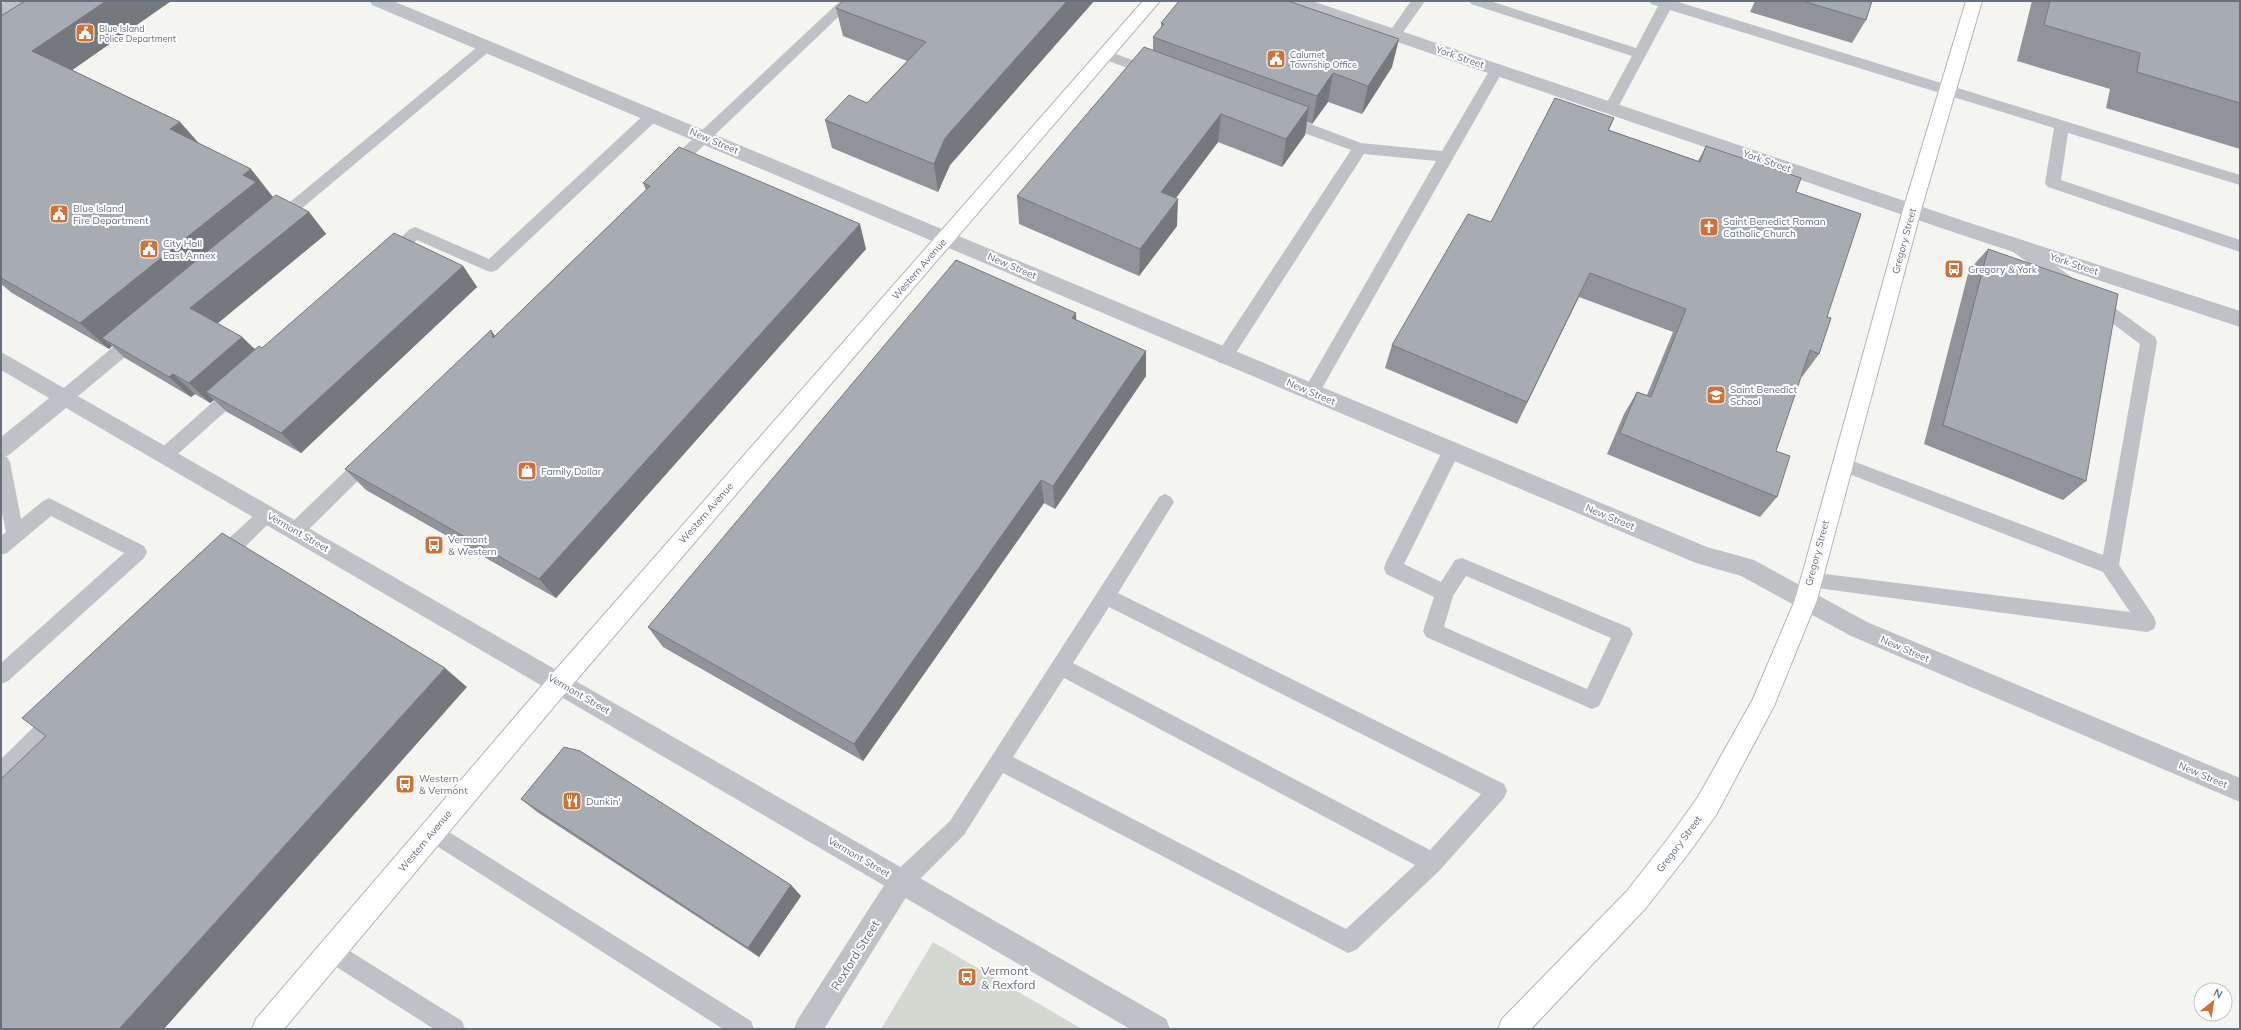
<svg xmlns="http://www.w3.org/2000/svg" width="2241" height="1030" font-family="Mulish,sans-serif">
<rect width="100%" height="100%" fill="#f4f4f1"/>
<!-- green -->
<path fill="#d3d9d1" d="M933 942 1082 1029H881Z"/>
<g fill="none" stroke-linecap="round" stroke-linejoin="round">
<defs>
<path id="secondary" d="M1143 1H1160L567 691 284 1029H252L256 1019 551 675Z
M1966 1H1982L1921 210 1817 600 1774 706 1716 815 1688 854 1645 909 1531 1029H1498L1502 1019 1627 891 1670 836 1698 797 1753 699 1795 600 1903 210Z"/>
</defs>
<!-- secondary casing -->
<use href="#secondary" stroke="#b1b4b9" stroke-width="2"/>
<!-- service -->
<path fill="#bec1c5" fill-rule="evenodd" d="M840 1H855L676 172H666L664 168 666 164Z
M1411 1H1425L1399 38H1389L1387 35Z
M1469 1H1490L1636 48 1658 6 1651 4 1649 1H1675L2240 175V185L2068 133 2061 180 2240 240V252L2048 187 2045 183 2054 128 1670 10 1616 111H1606L1604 108 1632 56 1471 4Z
M487 41 492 43 494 46 492 49 282 225 277 227 272 225 269 221 272 217 482 43Z
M1105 50 1157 69 1159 72 1157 75 1152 77 1100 58 1098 55 1100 52Z
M1497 64 1502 66 1504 69 1317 397 1311 399 1305 397 1303 392 1436 161 1364 154 1230 362 1224 364 1218 362 1216 357 1218 352 1351 150 1279 124 1277 120 1279 116H1289L1361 143 1442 151 1492 66Z
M653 110 658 111 660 115 658 119 497 270 491 272 485 270 417 240C408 248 397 263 384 259L382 255 410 229 415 227 489 259 648 111Z
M2015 239 2021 241 2077 281 2079 285 2077 289 2071 291 2065 289 2009 249 2007 245 2009 241Z
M2095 296 2101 298 2155 337 2157 342 2119 565 2154 617 2156 623 2154 629 2147 632 1802 586 1800 580 1802 574 1809 572 2130 612 2103 572 1836 469 1833 464 1836 459 1842 457 2103 555 2140 344 2089 306 2087 302 2089 298Z
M137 331 143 332 145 337 143 342 71 402 65 404 59 402 57 397 59 392 131 332Z
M238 383 244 385 246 390 244 395 171 460 165 462 159 460 156 455 159 450 232 385Z
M1451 444 1457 446 1460 451 1404 564 1441 582 1455 560 1462 558 1630 628 1633 634 1599 706 1592 709 1585 706 1426 637 1423 631 1434 597 1386 574 1384 568 1386 562 1445 446ZM1466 576 1611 638 1587 689 1444 627 1453 596Z
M369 452 375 454 378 459 375 464 302 536 296 538 290 536 287 530 290 524 363 454Z
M1 455 7 457 10 462 21 519 43 501 49 498 144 546 147 552 144 558 8 681 1 684V663L124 553 51 516 7 553 1 555V536L6 532 1 508Z
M1165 494 1171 497 1174 502 1118 593 1504 784 1507 791 1504 798 1440 870 1356 950 1348 953 1003 773 964 835 909 890 901 893 893 890 890 882 893 874 950 821 1159 497ZM1109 607 1481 794 1430 850 1073 663ZM1064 678 1415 865 1346 929 1013 757Z
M267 506 273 509 276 514 273 519 227 565 220 567 213 565 211 559 213 553 261 509Z
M60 706 67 708 70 715 67 722 8 780 1 783V759L53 708Z
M433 822 751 1021 754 1029H723L426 839 423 832 426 825Z
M332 940 462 1021 465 1029H434L324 959 321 951 324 943Z"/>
<!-- minor -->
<path fill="#bec1c5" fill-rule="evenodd" d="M6 1H26L7 16 1 17V4Z
M370 1H393L1707 547 1754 560 1867 622 2240 778V802L1851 636 1741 576 1696 563 372 5Z
M1287 1H1312L1967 222 2240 311V327L1953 232 1289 5Z
M65 389 72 391 75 397 72 403 9 455 1 458V437L58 391Z
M901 869 910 873 914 882 910 891 824 1029H794L798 1019 892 873Z"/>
<!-- tertiary -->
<path fill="#bec1c5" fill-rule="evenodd" d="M1 352 1166 1019 1170 1029H1130L1 370Z"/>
<!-- secondary -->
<use href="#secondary" fill="#fff" fill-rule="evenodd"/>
</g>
<!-- wall -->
<path fill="#90949a" d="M25 1H171L72 70 180 122 198 143 273 197 270 199 271 200 309 212 326 234 217 323 242 337 255 349 262 348 463 266 477 287 301 453 227 412 214 400 210 403 195 394 191 397 125 358 112 346 109 349 12 293 1 284V16Z
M843 1H1094L950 165 938 192 832 148 825 120 867 103 907 61 843 36 836 8Z
M1755 1H1872L1866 20 1852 43 1750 12Z
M2032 1H2240V149L2106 108 2110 89 2017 61Z
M1161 23 1392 67 1362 114 1328 102 1312 124 1307 122 1305 135 1282 167 1218 142 1176 198 1177 226 1139 276 1019 224 1017 196 1153 50V37L1161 28Z
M1614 118 1609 130 1698 161 1706 146 1796 192 1827 317 1819 354 1802 377 1801 376 1776 451 1777 497 1760 517 1607 454 1624 414 1637 392 1647 395 1673 332 1579 297 1517 424 1385 368 1392 345 1491 222Z
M643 183 866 249 556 598 366 490 345 469 495 336 646 190Z
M1988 249 2086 481 2063 500 1924 444 1969 270Z
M1076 313V320L1146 351V376L1055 509 1044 503 863 761 663 647 648 627Z
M521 799 791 885 801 896 759 957 537 812Z"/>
<!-- shaded-wall -->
<path fill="#75787d" d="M106 1H171L58 80 32 51Z
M1067 1H1094L950 165 938 192 934 164 945 138Z
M1399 39 1392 67 1362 114 1368 86Z
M1333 73 1328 102 1312 124 1317 96Z
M1309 107 1305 135 1282 167 1286 139Z
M1221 114 1218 142 1160 219 1161 192Z
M180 122 204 149 170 129Z
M251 169 273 197 270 199 278 209 102 338 112 346 109 349 80 323 243 175Z
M1178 199 1177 226 1139 276 1140 249Z
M309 212 326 234 211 329 190 308Z
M860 224 866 249 556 598 539 579Z
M463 266 477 287 301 453 281 433Z
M1076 313 1077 338 1072 318Z
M491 330 507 354 493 338Z
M242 337 262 357 206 392 214 400 210 403 189 383Z
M1146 351V376L1055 509 1053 486Z
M173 374 195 394 191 397 169 377Z
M1041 480 1044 503 863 761 854 744Z
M445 668 467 687 164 1029H119Z
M791 885 801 896 759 957 748 948Z"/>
<!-- building -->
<path fill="#a7acb3" stroke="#75787d" d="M25 1H106L32 51 180 122 170 129 251 169 243 175 256 182 80 323 1 278V16Z
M843 1H1067L945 138 934 164 825 120 849 95 867 103 926 42 836 8Z
M1179 1H1288L1399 39 1368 86 1333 73 1317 96 1153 37 1164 24 1161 23Z
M1803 1H1872L1866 20Z
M2050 1H2240V103L2137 72 2140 53 2044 25Z
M1144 47 1309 107 1286 139 1221 114 1161 192 1178 199 1140 249 1017 196Z
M1555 98 1614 118 1608 130 1700 162 1706 146 1801 178 1796 192 1861 214 1827 317 1831 318 1819 354 1810 350 1776 451 1790 456 1777 497 1620 433 1637 392 1651 397 1686 309 1590 273 1527 402 1392 345 1468 214 1491 222Z
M679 147 860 224 539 579 345 469 491 330 493 338 650 186 643 183Z
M276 195 309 212 190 308 242 337 189 383 173 374 169 377 102 338Z
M394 233 463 266 281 433 206 392 259 346 262 348Z
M1988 249 2118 294 2086 481 1943 425Z
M956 260 1076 313 1072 318 1146 351 1053 486 1041 480 854 744 648 627Z
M222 533 445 668 119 1029H1V779L46 736 22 718Z
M564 747 580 751 791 885 748 948 521 799Z"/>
<!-- icons -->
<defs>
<symbol id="civic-square" viewBox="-11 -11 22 22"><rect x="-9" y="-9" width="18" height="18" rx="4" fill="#cf7237" stroke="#fff"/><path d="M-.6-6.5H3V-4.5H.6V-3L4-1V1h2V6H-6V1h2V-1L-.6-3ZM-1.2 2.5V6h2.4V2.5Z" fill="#fff"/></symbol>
<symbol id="church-square" viewBox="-11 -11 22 22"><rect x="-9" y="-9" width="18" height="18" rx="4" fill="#cf7237" stroke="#fff"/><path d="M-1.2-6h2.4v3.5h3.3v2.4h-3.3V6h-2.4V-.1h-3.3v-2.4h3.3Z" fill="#fff"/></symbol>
<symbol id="bus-square" viewBox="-11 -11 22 22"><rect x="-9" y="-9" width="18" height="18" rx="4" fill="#cf7237" stroke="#fff"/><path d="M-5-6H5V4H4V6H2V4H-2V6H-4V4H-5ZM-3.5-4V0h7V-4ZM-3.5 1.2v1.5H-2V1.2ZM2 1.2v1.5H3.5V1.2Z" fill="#fff"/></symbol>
<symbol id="school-square" viewBox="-11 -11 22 22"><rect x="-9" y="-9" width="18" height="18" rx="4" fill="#cf7237" stroke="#fff"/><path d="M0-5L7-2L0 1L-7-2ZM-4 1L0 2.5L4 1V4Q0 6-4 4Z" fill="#fff"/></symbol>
<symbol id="shop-square" viewBox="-11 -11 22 22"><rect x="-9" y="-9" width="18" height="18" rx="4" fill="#cf7237" stroke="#fff"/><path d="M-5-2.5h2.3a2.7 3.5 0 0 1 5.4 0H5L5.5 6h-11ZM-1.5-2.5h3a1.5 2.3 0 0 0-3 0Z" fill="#fff"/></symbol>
<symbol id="restaurant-square" viewBox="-11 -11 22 22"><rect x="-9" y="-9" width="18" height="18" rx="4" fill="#cf7237" stroke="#fff"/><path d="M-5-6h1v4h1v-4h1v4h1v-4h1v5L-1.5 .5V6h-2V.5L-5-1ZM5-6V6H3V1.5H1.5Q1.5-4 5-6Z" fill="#fff"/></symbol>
</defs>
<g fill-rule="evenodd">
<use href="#civic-square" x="74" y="22" width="22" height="22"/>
<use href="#civic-square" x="1265" y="48" width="22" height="22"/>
<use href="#civic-square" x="48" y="203" width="22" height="22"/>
<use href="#church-square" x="1698" y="216" width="22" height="22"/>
<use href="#civic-square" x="138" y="238" width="22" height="22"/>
<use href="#bus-square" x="1943" y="258" width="22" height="22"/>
<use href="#school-square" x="1705" y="384" width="22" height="22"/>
<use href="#shop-square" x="516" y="460" width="22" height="22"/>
<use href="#bus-square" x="423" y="534" width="22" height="22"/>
<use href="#bus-square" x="394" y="773" width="22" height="22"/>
<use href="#restaurant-square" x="561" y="790" width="22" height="22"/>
<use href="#bus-square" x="956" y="966" width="22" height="22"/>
</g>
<g text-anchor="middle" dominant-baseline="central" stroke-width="4" stroke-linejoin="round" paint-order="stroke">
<!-- far-poi labels -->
<g font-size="9" fill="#67707f" stroke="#fff" text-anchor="start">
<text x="99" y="28">Blue Island<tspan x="99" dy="10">Police Department</tspan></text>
<text x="1290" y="54">Calumet<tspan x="1290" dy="10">Township Office</tspan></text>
</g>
<!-- street labels -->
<g font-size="10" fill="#67707f" stroke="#fff">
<text transform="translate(1460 57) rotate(19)">York Street</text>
<text transform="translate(714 141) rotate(23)">New Street</text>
<text transform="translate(1767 161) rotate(19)">York Street</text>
<text transform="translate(1904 241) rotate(-75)">Gregory Street</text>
<text transform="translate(2074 264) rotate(18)">York Street</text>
<text transform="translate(1012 266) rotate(23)">New Street</text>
<text transform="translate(919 269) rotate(-49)">Western Avenue</text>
<text transform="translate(1311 392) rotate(23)">New Street</text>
<text transform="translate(706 513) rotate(-49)">Western Avenue</text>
<text transform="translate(1610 517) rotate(22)">New Street</text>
<text transform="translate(298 532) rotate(30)">Vermont Street</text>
<text transform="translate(1817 553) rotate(-75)">Gregory Street</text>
<text transform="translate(1905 649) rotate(23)">New Street</text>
<text transform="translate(579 694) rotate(30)">Vermont Street</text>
<text transform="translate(2203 775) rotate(23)">New Street</text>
<text transform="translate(425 841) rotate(-50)">Western Avenue</text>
<text transform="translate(1679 844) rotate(-53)">Gregory Street</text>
<text transform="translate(859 857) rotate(30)">Vermont Street</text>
</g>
<!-- poi labels -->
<g font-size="10" fill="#67707f" stroke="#fff" text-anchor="start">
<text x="73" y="208">Blue Island<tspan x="73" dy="12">Fire Department</tspan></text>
<text x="1723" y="221">Saint Benedict Roman<tspan x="1723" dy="12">Catholic Church</tspan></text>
<text x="163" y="243">City Hall<tspan x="163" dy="12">East Annex</tspan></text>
<text x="1968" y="269">Gregory &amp; York</text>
<text x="1730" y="389">Saint Benedict<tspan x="1730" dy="12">School</tspan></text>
<text x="541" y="471">Family Dollar</text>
<text x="448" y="539">Vermont<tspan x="448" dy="12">&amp; Western</tspan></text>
<text x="419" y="778">Western<tspan x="419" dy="12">&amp; Vermont</tspan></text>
<text x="586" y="801">Dunkin'</text>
</g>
<!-- near-street labels -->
<g font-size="12" fill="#67707f" stroke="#fff">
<text transform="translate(855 955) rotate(-58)">Rexford Street</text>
</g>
<!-- near-poi labels -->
<g font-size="12" fill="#67707f" stroke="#fff" text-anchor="start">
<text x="981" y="970">Vermont<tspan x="981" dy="14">&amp; Rexford</tspan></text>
</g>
</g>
<!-- border -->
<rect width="2241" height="1030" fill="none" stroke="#67707f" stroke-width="4"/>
<!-- north arrow -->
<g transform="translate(2213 1002) rotate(30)"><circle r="19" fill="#ffffff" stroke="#c2c6cc"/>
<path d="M0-3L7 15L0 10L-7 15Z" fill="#cf7237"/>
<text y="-6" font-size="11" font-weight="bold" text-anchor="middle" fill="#67707f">N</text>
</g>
</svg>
